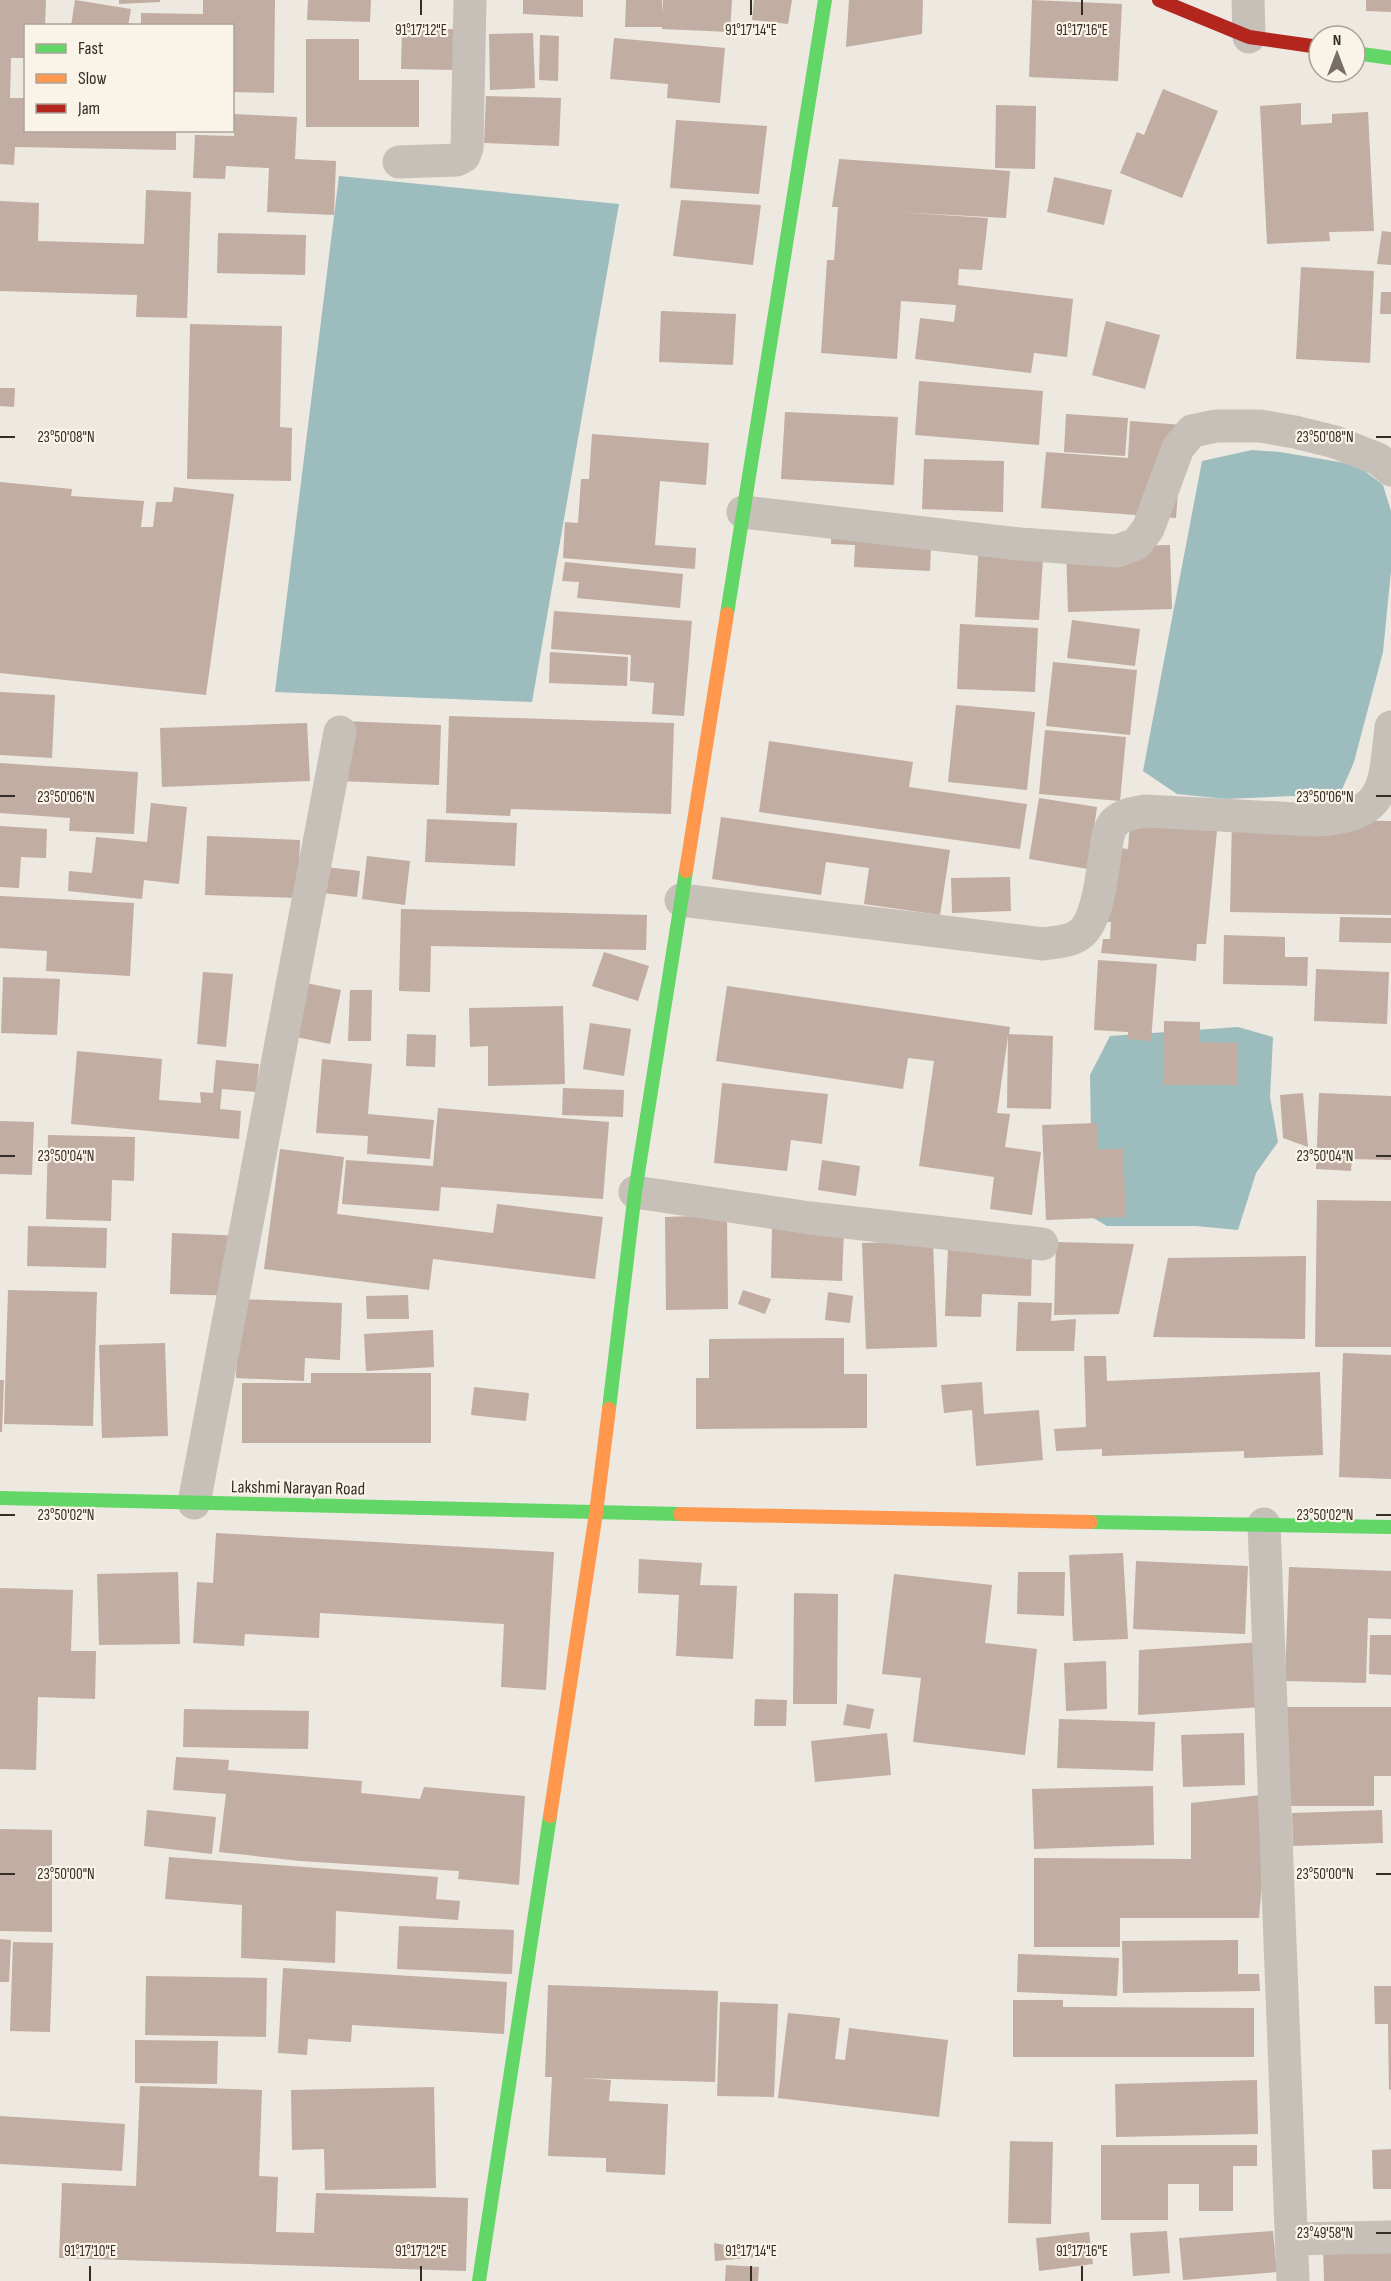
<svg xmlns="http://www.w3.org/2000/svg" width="1391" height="2281" font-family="'Sofia Sans Condensed',sans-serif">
<rect width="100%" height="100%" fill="#ede8e0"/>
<!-- water -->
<path fill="#9cbcbe" d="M339 176 619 204 532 702 275 692Z
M1252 450 1280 452 1357 465 1383 485 1391 511V571L1383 652 1354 762 1340 794 1226 799 1177 794 1143 771 1202 461Z
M1238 1027 1273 1037 1270 1097 1278 1142 1256 1173 1238 1230 1196 1226H1107L1085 1213 1091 1131 1090 1075 1110 1036Z"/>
<!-- building -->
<path fill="#c1ada1" d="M0 0H46L45 26H26V58H11L10 98H26V130H176V150L15 147 14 165 0 164Z
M75 0 131 9 128 26H71Z
M119 0H160V2L119 4Z
M203 0H275L274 93 232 92V26H141V13L203 14Z
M308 0H371L370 22 307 20Z
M523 0H583V17L523 14Z
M626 0H662V14L663 0H732L730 32 662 29V27H625Z
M754 0H792L788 24 752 20Z
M849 0H923L922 34 846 47Z
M1032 0 1122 4 1118 81 1029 77Z
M1366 0H1391V12L1366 11Z
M402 29H457V70L401 69Z
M533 33 535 88 490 90 489 34Z
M540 35 559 36 558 81 539 80Z
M614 38 725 48 720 103 667 98 668 84 610 79Z
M306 39H359V80H419V127H306Z
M1163 89 1218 111 1182 198 1120 173 1137 132 1144 135Z
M486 96 561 98 559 146 484 143Z
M1301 103V125L1332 123V114L1368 112 1374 231 1329 232 1330 241 1267 244 1260 106Z
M996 105 1036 106 1035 169 995 168Z
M234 114 297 117 295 159 336 161 334 215 267 212 269 168 226 166 225 179 193 178 195 135 234 136Z
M676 120 767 126 759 194 670 188Z
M839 159 1010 171 1006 218 896 212 988 218 982 270 959 269 958 285 1073 299 1067 357 1034 353 1031 373 915 359 920 318 954 322 956 305 901 301 897 359 821 353 827 260H834L838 207H832Z
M1054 177 1112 190 1104 225 1047 212Z
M146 190 191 192 187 318 136 317 137 295 0 291V201L39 203 38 241 144 244Z
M681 200 761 205 753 265 673 256Z
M1382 231 1391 232V265L1377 264Z
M218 233 306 235 305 275 217 273Z
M1301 267 1374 271 1370 363 1296 359Z
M1381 292H1391V314H1380Z
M661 311 736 314 733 365 659 362Z
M1106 321 1160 335 1145 389 1092 375Z
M190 324 282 326 280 427 292 428 291 481 187 479Z
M919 381 1043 391 1039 445 915 435Z
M0 388H15L14 407 0 406Z
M785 412 898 417 894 485 781 479Z
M1066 414 1128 418 1125 456 1064 452Z
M1130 421 1183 425 1176 518 1041 508 1046 452 1128 458Z
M592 434 709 443 706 485 660 481 655 545 696 548 695 569 563 558 565 522 578 523 581 479H589Z
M924 459 1004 461 1003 512 922 509Z
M0 482 72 489 71 496 144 501 141 527H153L156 502H172L174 487 234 494 206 695 0 673Z
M832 519 932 524 930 571 854 567 855 545 831 544Z
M979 540 1044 544 1039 620 975 617Z
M1170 545 1172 609 1068 612 1066 547Z
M565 562 683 574 680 608 577 598 579 582 562 581Z
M554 611 692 621 684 716 652 714 654 683 630 681 631 655 551 649Z
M1072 620 1140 629 1135 666 1067 658Z
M960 624 1038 628 1035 692 957 689Z
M550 652 628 657 627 686 549 683Z
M1053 662 1137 670 1130 735 1046 726Z
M0 692 55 695 52 758 0 755Z
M956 705 1035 712 1027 790 948 782Z
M449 716 674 723 671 814 511 809 510 816 446 813Z
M341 721 441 725 439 785 338 781Z
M307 723 310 781 162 787 160 728Z
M1045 730 1126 737 1120 801 1039 794Z
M769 741 913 762 909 787 1027 804 1020 849 759 812Z
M0 763 138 772 134 834 69 831 70 818 0 813Z
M1039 798 1097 807 1088 869 1029 859Z
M151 803 187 807 179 884 144 880 142 899 68 891 69 871 92 873 96 837 147 842Z
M721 817 950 850 940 915 864 904 869 868 826 862 821 895 712 879Z
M1232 818 1391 821V915L1230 912Z
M427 819 517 823 515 866 425 862Z
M1130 823 1217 831 1206 944H1197L1196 961 1101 953 1103 939H1110L1111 922H1107L1120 848 1128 849Z
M0 826 47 829 46 858 21 857 19 888 0 887Z
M207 836 300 840 298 898 205 895Z
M367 856 410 861 405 905 362 899Z
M318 866 360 871 357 897 314 892Z
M1010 877 1011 911 952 913 951 878Z
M0 896 134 903 130 976 46 971 47 951 0 948Z
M401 909 647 915 646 950 431 946 430 992 399 991Z
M1340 917 1391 918V943L1339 942Z
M1224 935 1285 937V957H1308L1307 986 1223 984Z
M604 952 649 966 638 1001 592 986Z
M1098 960 1157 964 1151 1041 1128 1039V1032L1094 1030Z
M1316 969 1389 972 1387 1024 1314 1021Z
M203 972 233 974 226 1047 197 1044Z
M3 977 60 979 57 1035 1 1033Z
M301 982 341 990 330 1044 291 1036Z
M727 986 1010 1027 1009 1034 1053 1036 1051 1109 1007 1108 1008 1036 997 1113 1010 1114 1005 1147 1041 1152 1032 1215 990 1209 994 1177 919 1166 934 1061 908 1058 903 1089 716 1061Z
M350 990H372L371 1041H348Z
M563 1006 565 1084 488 1086V1046L470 1047 469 1008Z
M1164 1021 1200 1022V1042L1238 1043V1085H1163Z
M590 1023 631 1029 624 1076 583 1069Z
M407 1034 436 1035 435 1067 406 1066Z
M77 1051 162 1059 159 1100 201 1103 200 1092 213 1093 216 1060 259 1064 256 1092 222 1089 220 1109 241 1111 239 1139 71 1124Z
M322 1059 372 1064 368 1114 434 1120 430 1159 367 1154 368 1136 316 1133Z
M722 1083 828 1094 822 1144 791 1140 787 1171 714 1163Z
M563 1088 624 1090 623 1117 562 1115Z
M1303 1093 1308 1147 1283 1138 1280 1095Z
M1319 1093 1391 1096V1160L1352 1159 1351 1171 1316 1169Z
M438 1108 609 1122 603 1199 441 1187 439 1211 342 1204 346 1160 433 1166Z
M0 1121 34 1122 32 1175 0 1174Z
M1097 1123V1149H1123L1126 1217 1046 1220 1042 1125Z
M48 1135 135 1137 134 1181 112 1180 111 1221 46 1219Z
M280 1149 344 1157 337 1214 493 1233 497 1204 603 1217 595 1279 433 1259 429 1290 264 1269Z
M822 1160 860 1166 856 1196 818 1190Z
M1317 1200 1391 1201V1347H1315Z
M727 1215 728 1309 666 1310 665 1217Z
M28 1226 107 1228 106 1268 27 1266Z
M772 1228 844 1230 842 1281 771 1278Z
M172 1233 245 1236 244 1296 170 1294Z
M933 1241 937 1347 866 1349 862 1243Z
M1056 1242 1134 1244 1119 1314 1054 1315Z
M948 1248 1032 1252 1031 1296 982 1294 981 1317 945 1316Z
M1306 1256 1305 1339 1153 1337 1168 1258Z
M8 1290 97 1292 93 1426 4 1424Z
M743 1290 771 1299 765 1314 738 1304Z
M828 1292 853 1296 850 1323 825 1320Z
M408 1295 409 1319H367L366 1296Z
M239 1299 342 1303 340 1360 305 1358 304 1381 236 1378Z
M1018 1302 1052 1303 1051 1321 1076 1319 1074 1351H1016Z
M433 1330 434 1367 366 1371 364 1334Z
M844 1338V1374H867V1428L696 1429V1378H709V1339Z
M165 1343 168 1436 102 1438 99 1345Z
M1343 1353 1391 1355V1479L1339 1477Z
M1084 1356H1106L1107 1381 1320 1372 1323 1455 1244 1458V1451L1102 1456V1449L1056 1451 1054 1429 1086 1427Z
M311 1373H431V1443H242V1383H311Z
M0 1380H4L2 1432H0Z
M982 1382 984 1414 1039 1410 1043 1460 976 1466 972 1410 944 1413 941 1385Z
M474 1387 529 1393 526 1421 471 1415Z
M216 1533 554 1552 546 1690 501 1687 504 1624 320 1613 319 1638 245 1634 244 1646 193 1643 197 1582 213 1583Z
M1123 1553 1128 1639 1073 1641 1069 1555Z
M639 1559 702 1563 700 1585 737 1586 733 1659 676 1656 679 1595 638 1593Z
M1136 1561 1248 1566 1245 1634 1133 1629Z
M1289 1567 1391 1571V1619L1368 1618 1366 1683 1285 1681Z
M178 1572 180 1644 99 1645 97 1574Z
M1018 1572H1065L1064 1616 1017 1614Z
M894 1574 992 1585 985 1643 1037 1649 1025 1755 913 1742 921 1678 882 1674Z
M0 1588 73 1590 71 1651H96L95 1699 38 1697 36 1770 0 1769Z
M794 1593 838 1594 837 1704H793Z
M1370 1635H1391V1675L1369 1674Z
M1263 1642 1262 1707 1138 1715 1139 1650Z
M1106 1661 1107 1709 1066 1711 1064 1663Z
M755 1699 787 1700 786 1726H754Z
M847 1704 874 1709 870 1729 843 1725Z
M1274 1707H1391V1776H1374V1806H1285Z
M184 1709 309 1711 308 1749 183 1747Z
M1059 1719 1155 1722 1153 1771 1057 1768Z
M887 1733 891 1775 815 1782 811 1741Z
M1244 1733 1245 1785 1183 1787 1181 1735Z
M176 1757 229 1760 228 1770 362 1781 361 1793 420 1799 424 1787 525 1796 519 1885 458 1879 459 1871 300 1861 219 1852 226 1794 173 1790Z
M1153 1786 1154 1845 1034 1849 1032 1789Z
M1270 1794 1259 1918H1120V1947H1034V1858L1191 1859V1803Z
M147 1810 216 1817 212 1854 144 1846Z
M1382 1810 1383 1843 1293 1846 1292 1813Z
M0 1829 52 1830V1932L0 1931Z
M169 1857 438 1877 436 1899 460 1901 458 1920 336 1911 335 1963 241 1958 242 1905 165 1899Z
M399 1926 514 1930 512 1974 397 1969Z
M0 1939 11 1940 9 1982H0Z
M1238 1940V1974H1259L1260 1991 1123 1993 1122 1941Z
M13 1942 53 1943 50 2032 10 2031Z
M1018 1954 1119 1958 1117 1996 1017 1992Z
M283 1968 507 1982 504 2034 352 2025 351 2042 308 2039 307 2055 278 2053Z
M146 1976 267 1978 266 2037 145 2035Z
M548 1985 718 1991 715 2082 580 2078 611 2080 609 2101 668 2104 665 2175 606 2172V2158L548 2156 552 2077H545Z
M1374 1986H1391V2089L1389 2090 1388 2024H1375Z
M1013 2000H1063V2007L1254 2008V2057H1013Z
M720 2002 778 2004 774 2097 717 2096Z
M788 2013 840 2018 835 2059 845 2060 849 2028 948 2040 939 2117 778 2098Z
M135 2040 218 2041 217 2084 135 2083Z
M1257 2080 1258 2134 1116 2137 1115 2084Z
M140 2086 262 2090 259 2176 278 2177 276 2232 314 2233 316 2193 468 2198 466 2271 59 2258 62 2183 136 2186Z
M434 2087 436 2188 325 2190 324 2149 292 2150 291 2090Z
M0 2116 125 2124 122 2171 0 2164Z
M1010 2141 1053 2142 1051 2224 1008 2223Z
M1101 2145H1257V2166H1233V2211H1199V2184H1168V2220H1101Z
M1391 2149V2189H1373L1372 2150Z
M1167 2231 1170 2273 1133 2276 1130 2233Z
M1273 2231 1277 2272 1183 2280 1179 2238Z
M1089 2232 1093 2264 1039 2271 1036 2238Z
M714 2243 745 2249 758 2257 715 2261Z
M1391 2246V2281H1324L1323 2248Z
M726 2265 759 2267 758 2281H725Z"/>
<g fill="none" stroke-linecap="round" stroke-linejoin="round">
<!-- street -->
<path stroke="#c6c0b9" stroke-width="33" d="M1248 0 1249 37
M399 162 457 160 464 156 467 148 470 0
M743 512 1020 544 1117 551 1136 544 1148 529 1178 448 1192 431 1216 426H1260L1295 432 1335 442 1378 459 1391 470
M681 900 1043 944C1055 942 1069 942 1079 935 1099 921 1102 871 1106 848 1107 839 1109 828 1115 822 1123 814 1134 813 1145 811L1315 820C1387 817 1384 788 1391 727
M635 1192 810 1218 1042 1244
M194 1503 340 732
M1264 1524 1293 2281
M1292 2239 1391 2237"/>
<!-- fast -->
<path stroke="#63d668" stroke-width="14" d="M1355 53 1391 58
M727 614 825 0
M609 1409 635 1192 686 871
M0 1498 680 1514
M1091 1522 1391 1527
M479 2281 550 1816"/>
<!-- slow -->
<path stroke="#ff974d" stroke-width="14" d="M686 871 727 614
M680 1514 1091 1522
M550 1816 596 1513 609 1409"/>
<!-- jam -->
<path stroke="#b3261e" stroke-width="14" d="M1159 0 1249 37 1319 47"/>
</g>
<!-- ticks -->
<path fill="none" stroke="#372d27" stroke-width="2" d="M421 0V15M751 0V15M1082 0V15M0 437H15M1376 437H1391M0 796H15M1376 796H1391M0 1156H15M1376 1156H1391M0 1515H15M1376 1515H1391M0 1874H15M1376 1874H1391M1376 2233H1391M90 2266V2281M421 2266V2281M751 2266V2281M1082 2266V2281"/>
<g text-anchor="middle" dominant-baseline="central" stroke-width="4.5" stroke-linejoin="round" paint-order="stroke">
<!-- street labels -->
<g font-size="18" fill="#372d27" stroke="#faf3e7">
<text transform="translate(298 1488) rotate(1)">Lakshmi Narayan Road</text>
</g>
</g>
<g font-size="15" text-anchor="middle" fill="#372d27" stroke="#faf3e7" stroke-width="4.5" stroke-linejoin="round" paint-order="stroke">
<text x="421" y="35">91°17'12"E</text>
<text x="751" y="35">91°17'14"E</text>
<text x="1082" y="35">91°17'16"E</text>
<text x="66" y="442">23°50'08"N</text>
<text x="1325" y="442">23°50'08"N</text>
<text x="66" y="802">23°50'06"N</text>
<text x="1325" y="802">23°50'06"N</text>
<text x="66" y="1161">23°50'04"N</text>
<text x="1325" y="1161">23°50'04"N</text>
<text x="66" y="1520">23°50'02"N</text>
<text x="1325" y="1520">23°50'02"N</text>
<text x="66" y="1879">23°50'00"N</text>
<text x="1325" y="1879">23°50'00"N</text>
<text x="1325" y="2238">23°49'58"N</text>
<text x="90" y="2256">91°17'10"E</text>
<text x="421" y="2256">91°17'12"E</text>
<text x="751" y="2256">91°17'14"E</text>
<text x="1082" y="2256">91°17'16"E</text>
</g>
<!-- legend -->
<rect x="24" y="24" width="210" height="108" fill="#faf3e7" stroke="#aca49a" stroke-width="1.5"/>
<rect x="36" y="44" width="30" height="9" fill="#63d668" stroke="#aca49a" stroke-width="1.5"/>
<text x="78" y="54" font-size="18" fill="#372d27">Fast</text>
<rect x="36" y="74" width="30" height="9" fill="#ff974d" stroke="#aca49a" stroke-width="1.5"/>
<text x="78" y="84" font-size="18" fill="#372d27">Slow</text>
<rect x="36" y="104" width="30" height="9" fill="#b3261e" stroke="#aca49a" stroke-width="1.5"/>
<text x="78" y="114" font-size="18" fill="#372d27">Jam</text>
<!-- north arrow -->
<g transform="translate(1337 54)"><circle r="28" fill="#faf3e7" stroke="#aca49a" stroke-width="1.5"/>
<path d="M0-4.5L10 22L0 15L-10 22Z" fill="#776e68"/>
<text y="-9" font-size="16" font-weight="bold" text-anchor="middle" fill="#372d27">N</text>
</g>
</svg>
